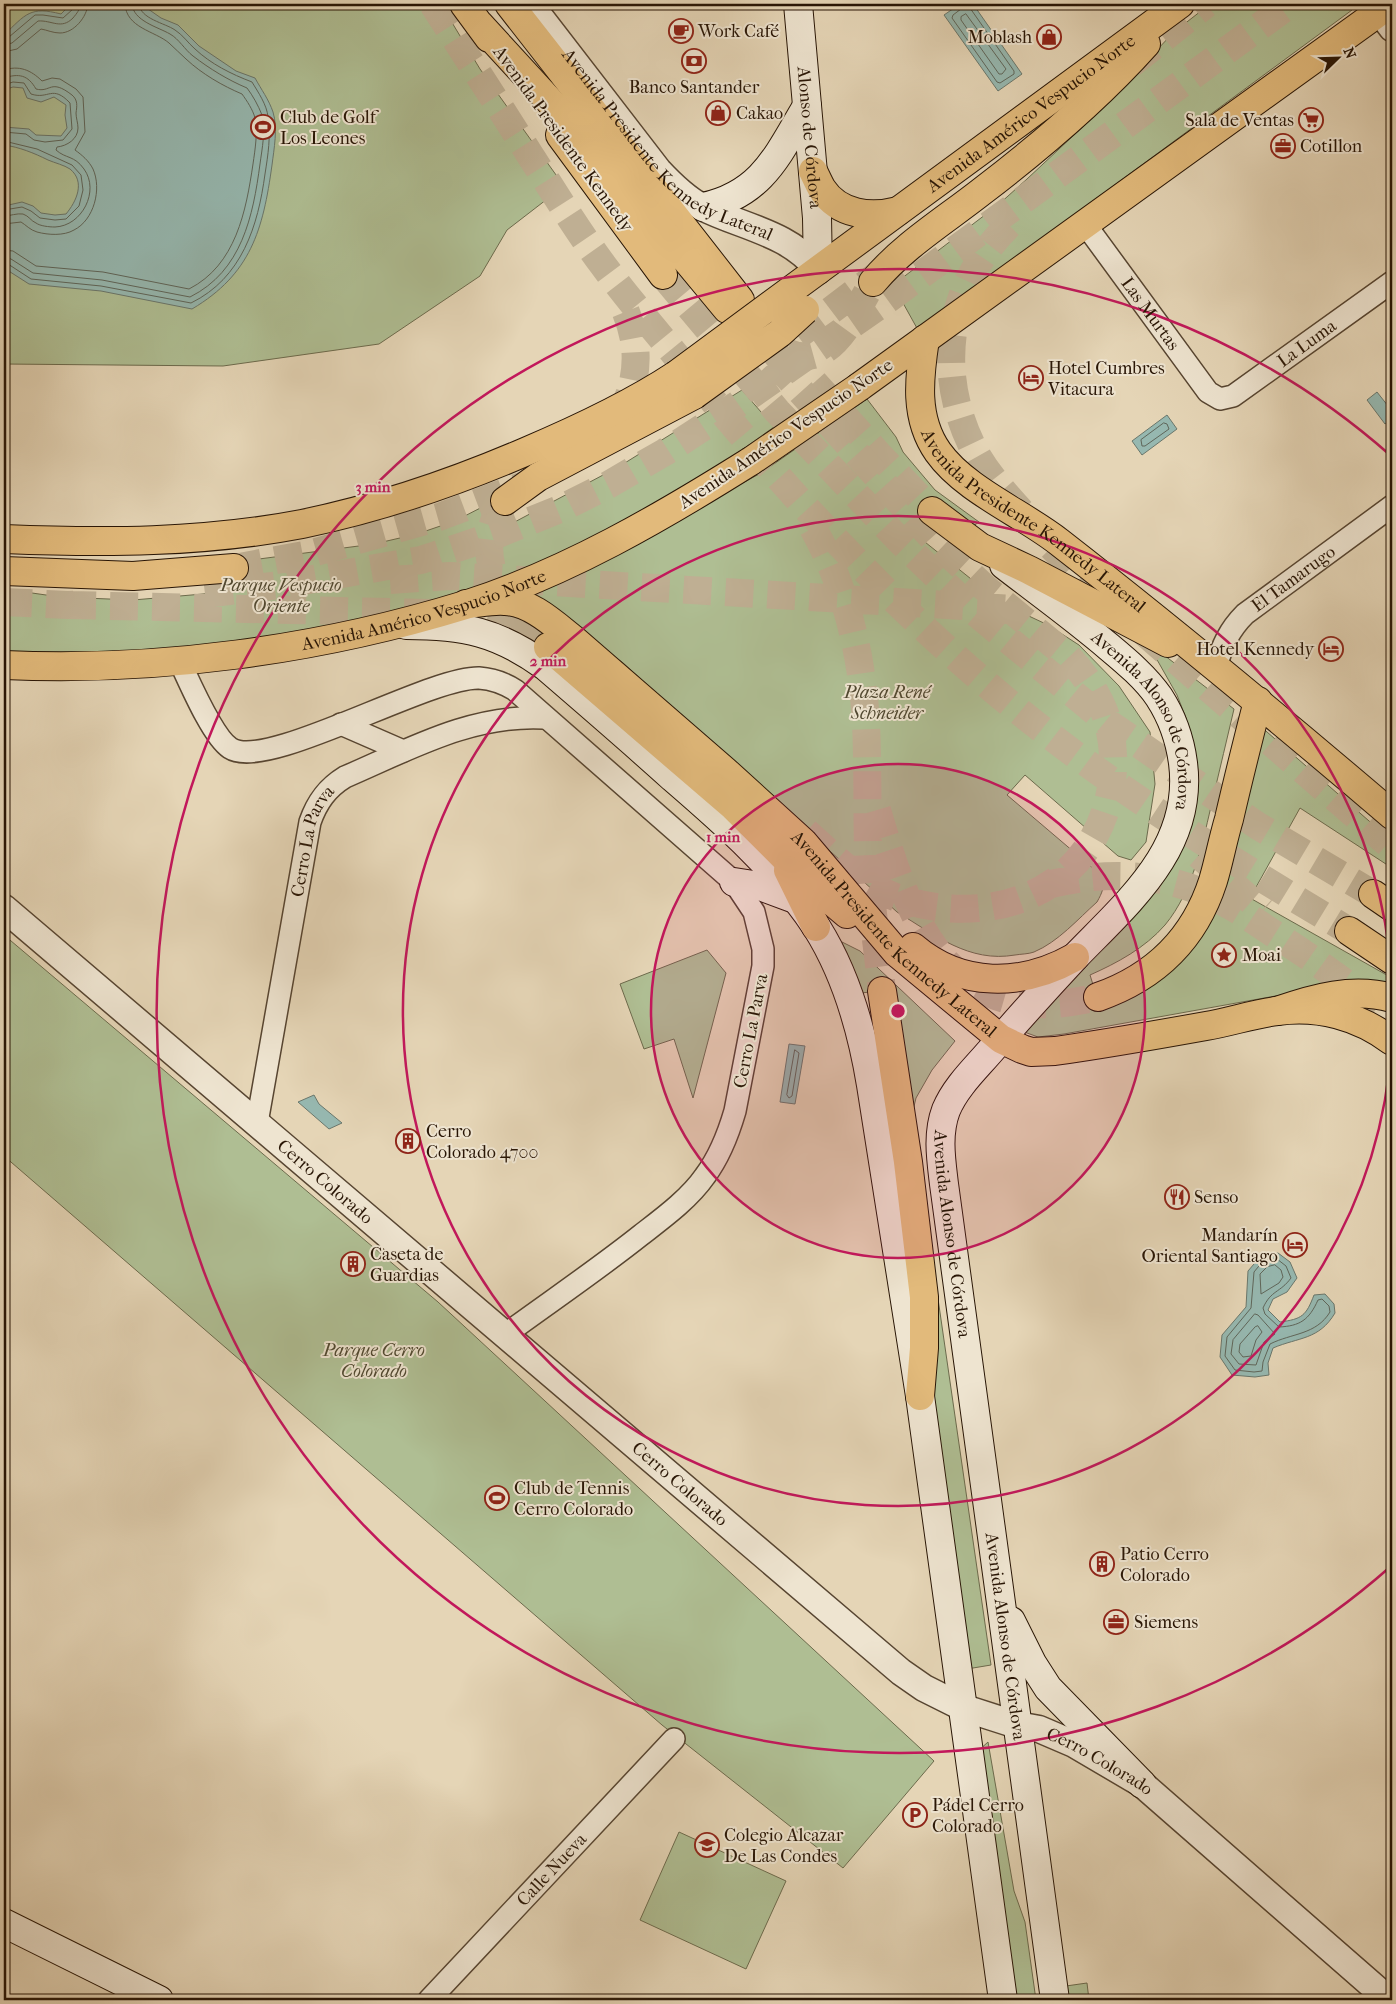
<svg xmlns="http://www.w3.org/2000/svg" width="1396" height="2004" font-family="'IM FELL French Canon',serif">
<rect width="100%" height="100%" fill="#e5d5b6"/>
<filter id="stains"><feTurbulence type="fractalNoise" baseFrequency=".004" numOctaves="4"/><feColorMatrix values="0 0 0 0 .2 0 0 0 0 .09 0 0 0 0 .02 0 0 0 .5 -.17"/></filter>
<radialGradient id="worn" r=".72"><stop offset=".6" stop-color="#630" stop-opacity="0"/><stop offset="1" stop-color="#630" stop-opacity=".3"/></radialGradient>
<!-- green -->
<path fill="#afbe93" stroke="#6c6a4c" d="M4 4H421L431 20 445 11 480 69 564 186 507 230 480 276 379 344 223 366 4 364Z
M1210 4H1348L1352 10 918 330 893 285 998 205 1027 179 1090 120 1174 32Z
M742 390 774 427 684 491 597 543 403 616 166 653H4V589L60 597 133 600 238 591 236 562 374 544 417 534 455 521 492 502 509 525 620 466Z
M867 399 896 437 903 452 935 490 979 522 969 529 936 501 910 530 1001 603 1048 625 1079 645 1119 686 1150 732 1155 784 1146 842 1131 860 1118 856 1025 775 1007 795 1101 875C1106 885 1102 893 1097 902 1078 919 1058 942 1034 952 1029 954 1021 954 1015 955 969 963 935 935 897 912L622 662 530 598 761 473Z
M1147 642 1234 709C1227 739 1220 768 1213 798 1203 840 1194 890 1165 925 1145 948 1117 963 1090 975L1100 1007 1179 960 1259 725 1392 841V868L1300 808 1250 898 1392 978V981L1331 986 1064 1034 1038 1037 1016 1029 1117 928 1192 761 1186 718 1177 695Z
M4 935 438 1302 934 1761 843 1868 662 1725 4 1156Z
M842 942 860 951 955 1041 932 1070 916 1098 910 1123 889 990 861 993 839 947Z
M707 950 726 973 693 1098 674 1039 644 1049 620 984Z
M934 1271 991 1665 967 1669 928 1390Z
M988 1742 1014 1891 1025 1922 1036 2000H1013L978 1751Z
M679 1832 786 1881 746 1969 640 1920Z
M1087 1983 1089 2000H1068L1066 1986Z"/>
<!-- water -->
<path fill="#96b8b0" stroke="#6a776c" d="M71 4H141L161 18 178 25 199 46 236 71 255 78C261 89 269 100 273 112 278 128 274 149 272 165 263 230 251 274 192 309L101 291 29 284 4 268V206L22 202 33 206 41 213 55 215 66 214C76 202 86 182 70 169 64 165 55 163 48 160 34 153 19 147 4 145V127L29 129 36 135 61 136 67 128 65 115 66 105 54 97 41 102 27 98 23 88 13 87 4 90V35C26 14 30 6 61 14Z
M960 4H973L1022 74 998 91 944 15Z
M1377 392 1392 411V419L1385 424 1367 400Z
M1167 415 1177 429 1142 455 1132 441Z
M789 1044 805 1046 795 1104 780 1102Z
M314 1095 319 1104 342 1123 329 1129 298 1102Z
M1278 1253 1290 1262 1297 1278 1287 1292 1273 1299 1268 1310 1280 1322C1302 1319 1306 1316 1314 1295L1325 1294 1334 1304 1335 1313C1319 1340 1299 1337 1273 1348L1268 1363 1269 1375 1255 1377 1232 1375 1220 1357 1222 1335 1246 1307 1248 1271 1260 1257Z"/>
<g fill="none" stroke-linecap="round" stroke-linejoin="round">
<!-- shore -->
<path stroke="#5f665a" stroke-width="1" d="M962 4 961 9 953 15 952 18 997 82 1000 83 1014 74V71L970 8V4
M966 14 1006 69 1002 74H999L961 20V17Z
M4 38 9 37 35 15H43L63 18 73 9 74 4
M4 45 12 43 38 21C52 20 61 30 73 18 77 13 80 10 80 4
M4 52 17 49 41 29C47 30 53 33 60 33 74 33 87 17 88 4
M4 70C19 65 31 70 42 81L52 78 60 79 76 89 83 97 85 132 75 150C82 155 89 161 93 169 102 189 94 220 74 230 64 236 48 235 37 232 30 230 26 225 21 222L4 224
M4 78C19 73 28 75 36 89 51 93 50 78 72 95 78 100 77 106 76 113 76 118 78 123 78 128 78 139 67 146 57 147L56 150C66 159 74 155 84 169 100 191 82 226 55 227 49 227 40 226 36 223 31 221 29 216 23 214 17 213 10 216 4 216
M4 85 13 82 24 83 31 94C49 100 52 84 70 103L72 129 63 140 45 142 34 140 26 134 4 132
M4 141 37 149 72 165 81 175 83 190 79 206 66 219 55 220 40 218 31 211 22 207 4 210
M4 250 13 251 36 266 103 272 189 289C236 265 246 211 253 164 255 150 258 132 255 118 253 110 247 101 242 94 223 86 202 74 186 59 180 54 175 48 169 43 155 31 126 28 125 4
M4 257 11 259 33 273 102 280 190 297C242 271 253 216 260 164 262 149 266 129 262 115 258 105 253 96 247 88 228 80 210 69 193 56 185 50 179 39 170 34 158 27 133 21 132 4
M4 264H8L31 279 101 286 191 303C242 278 258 226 265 174 268 155 271 136 268 117 267 105 258 92 252 82 231 74 211 64 195 49 188 43 183 35 175 30 165 23 140 19 139 4
M1164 423 1167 424 1169 429 1145 446H1142L1141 440Z
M795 1050 799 1053 792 1096 789 1098 787 1095Z
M1277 1259 1286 1266 1291 1278C1280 1293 1271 1290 1263 1308L1265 1314 1279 1327C1300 1326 1309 1320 1318 1300L1322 1299 1329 1306 1330 1312C1316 1335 1292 1333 1270 1344L1263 1362 1262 1371 1254 1372 1235 1370 1225 1356 1227 1337 1251 1308 1254 1272 1263 1261Z
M1275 1265 1281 1270 1283 1277 1279 1283 1261 1294 1260 1274 1267 1267Z
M1255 1314 1258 1315 1275 1334 1264 1342 1256 1365 1239 1364 1231 1354 1233 1340Z
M1258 1326 1262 1332 1256 1340 1251 1356 1243 1357 1239 1352 1240 1344 1255 1327Z"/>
<!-- primary-tunnel -->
<path stroke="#bfaf93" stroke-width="28" stroke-dasharray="28 14" stroke-linecap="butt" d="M758 320 879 455 932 511
M786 352C831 373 854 313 873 282
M505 501C466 556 506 609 548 647"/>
<!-- motorway-tunnel -->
<path stroke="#bfaf93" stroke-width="28" stroke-dasharray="28 14" stroke-linecap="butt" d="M433 4C465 54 498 104 530 155 554 192 577 230 603 265 628 299 656 331 682 363 789 495 905 622 1039 727 1137 804 1243 867 1349 931
M1131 64 1206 4
M1009 225C944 288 934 379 978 457 991 479 1009 498 1026 517
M663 275 777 411 901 542 970 608 1111 725 1258 826 1373 894
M745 329 936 542 985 588 1066 655C1082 671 1095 689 1104 711 1127 771 1106 847 1052 883 1007 914 944 915 895 897 859 883 832 855 804 830
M764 361 891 265
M618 419C641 379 641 342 621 301
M813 528C846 587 862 655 866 723 868 766 867 809 868 852 870 898 877 945 882 991
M1052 547 1086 582 1392 847
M234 568 309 554 439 517 527 484
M390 580 450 576 1016 609
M205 594 280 585 421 560 493 536 560 509 608 485 665 452 728 411 880 305 1290 4
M4 602 68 605 85 604
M68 605 476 614C509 621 541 629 573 643
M877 810C911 927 951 1033 1098 997
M1199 855 1263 911
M1051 884C1111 870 1171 873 1225 903 1241 911 1256 922 1271 932 1313 958 1352 988 1392 1017"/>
<defs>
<g id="minor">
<path id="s1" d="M1085 224 1208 392 1220 399 1233 396 1392 282"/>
<path d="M179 660C189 681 212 736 230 748 266 772 427 677 479 678 493 679 504 683 515 690L734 882 754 912 763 949V966L735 1111C728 1135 720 1156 705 1176 689 1199 663 1218 641 1235 597 1270 551 1301 506 1334"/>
<path id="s2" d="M1216 667C1222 646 1229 630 1245 614L1392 506"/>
<path d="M341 724 403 751"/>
<path id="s3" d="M257 1123 310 822C317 802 327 788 345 777 410 749 472 714 544 718"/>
<path id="s4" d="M429 2000 674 1739"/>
</g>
<g id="tertiary">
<path id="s5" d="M530 4 658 170C671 184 685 198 702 207 742 227 790 233 818 270"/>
<path d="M1374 4 1392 28"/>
<path id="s6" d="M4 908 901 1672 924 1688 964 1708 1017 1725 1039 1729 1074 1744 1142 1784 1389 2000"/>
</g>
<g id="secondary">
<path id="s7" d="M798 4 817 218 818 270"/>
<path d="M703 207C763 194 778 154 807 106"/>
<path id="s8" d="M1004 565C1039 592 1075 618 1109 647 1127 662 1146 678 1159 697 1172 717 1180 740 1183 763 1194 848 1128 902 1075 957 1047 987 1020 1017 993 1048 977 1067 956 1086 946 1110 937 1134 941 1159 944 1184L1055 2000"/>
<path d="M406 625C464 625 498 632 545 666 588 703 631 740 673 778 724 822 781 872 817 928 847 976 862 1030 871 1085L920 1396 1003 2000"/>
<path d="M734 882 760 886 792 898"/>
<path d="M1011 1621 1032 1663 1048 1688 1142 1784"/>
<path d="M4 1923 159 2000"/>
</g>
<g id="primary">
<path d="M509 4 740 300"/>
<path d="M813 171C816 177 819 184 822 189 839 215 871 218 898 211"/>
<path d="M873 282C903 246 944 221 981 192 1040 147 1096 100 1146 44"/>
<path id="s9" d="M791 290 1180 4"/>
<path id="s10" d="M925 339C919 378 914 418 938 452 965 490 1022 513 1059 542 1172 630 1283 722 1392 815"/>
<path d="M859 387 1390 4"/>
<path d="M505 501 538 477 694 395"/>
<path d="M932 511 980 547 1029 570 1168 643"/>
<path d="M4 539C103 543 203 543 302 524 379 508 453 483 525 452 577 430 629 406 676 375"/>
<path id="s11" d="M466 604C479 603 492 600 505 601 531 602 554 624 573 639L725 771 803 842 897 953 1001 1039 1022 1049 1031 1052 1055 1051C1105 1044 1156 1035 1206 1026 1230 1022 1253 1014 1277 1011 1318 1005 1359 1016 1392 1041"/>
<path d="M548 647 734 807 808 881 847 914"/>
<path id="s12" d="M4 665C157 672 319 650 465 605 566 573 662 517 751 461"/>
<path d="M788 870 816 927"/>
<path d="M913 947C961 988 1022 987 1075 957"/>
</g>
<path id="motorway" d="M464 4 489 38
M479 24 601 157 727 309
M560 135 663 275
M4 571 133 576 234 568
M1373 894 1392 907
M1349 931 1392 960
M882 991 908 1162 924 1297V1348L920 1396
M1098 997C1155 977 1194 940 1213 881 1219 861 1223 839 1229 819 1238 780 1248 740 1258 701
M1277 1011C1314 998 1353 987 1392 998"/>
</defs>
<!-- minor casing -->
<use href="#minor" stroke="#574531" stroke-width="24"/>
<!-- tertiary casing -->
<use href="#tertiary" stroke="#574531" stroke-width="29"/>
<!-- secondary casing -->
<use href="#secondary" stroke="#281505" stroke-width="30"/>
<!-- primary casing -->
<use href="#primary" stroke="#281505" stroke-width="30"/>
<!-- motorway casing -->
<use href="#motorway" stroke="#281505" stroke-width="30"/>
<!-- minor -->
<use href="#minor" stroke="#eee4d0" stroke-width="21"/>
<!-- tertiary -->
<use href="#tertiary" stroke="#eee4d0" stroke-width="26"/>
<!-- secondary -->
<use href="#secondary" stroke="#eee4d0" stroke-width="28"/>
<!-- primary -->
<use href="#primary" stroke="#e2ba7b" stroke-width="28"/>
<!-- motorway -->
<use href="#motorway" stroke="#e2ba7b" stroke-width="28"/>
<defs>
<path id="primary-bridge" d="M676 375 791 290
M694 395 780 333 805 310
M751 461 859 387"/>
</defs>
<!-- primary-bridge casing -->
<use href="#primary-bridge" stroke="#281505" stroke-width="30" stroke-linecap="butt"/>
<!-- primary-bridge -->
<use href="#primary-bridge" stroke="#e2ba7b" stroke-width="28"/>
</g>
<!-- distance rings -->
<circle cx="898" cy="1011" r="247" fill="#c2185b" fill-opacity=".12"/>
<g fill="none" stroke="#c2185b" stroke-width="2.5">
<circle cx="898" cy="1011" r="247"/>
<path d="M1392 1041A495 495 0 1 1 1392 981"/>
<path d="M1390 1567A742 742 0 1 1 1390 455"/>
</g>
<!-- icons -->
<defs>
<symbol id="cafe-ring" viewBox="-11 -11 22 22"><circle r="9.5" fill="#eee4d0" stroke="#8f2418" stroke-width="1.5"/><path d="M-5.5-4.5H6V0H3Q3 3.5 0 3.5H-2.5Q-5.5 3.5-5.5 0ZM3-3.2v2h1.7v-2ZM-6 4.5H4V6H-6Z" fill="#8f2418"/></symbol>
<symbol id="shop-ring" viewBox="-11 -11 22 22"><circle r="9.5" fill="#eee4d0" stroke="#8f2418" stroke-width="1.5"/><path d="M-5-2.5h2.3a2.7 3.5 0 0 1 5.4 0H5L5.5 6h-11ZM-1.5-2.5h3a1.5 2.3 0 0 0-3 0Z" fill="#8f2418"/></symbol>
<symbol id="bank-ring" viewBox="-11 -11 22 22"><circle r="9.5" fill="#eee4d0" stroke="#8f2418" stroke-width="1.5"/><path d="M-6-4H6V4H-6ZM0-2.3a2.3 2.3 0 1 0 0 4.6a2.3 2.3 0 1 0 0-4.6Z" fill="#8f2418"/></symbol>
<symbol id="supermarket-ring" viewBox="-11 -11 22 22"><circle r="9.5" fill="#eee4d0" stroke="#8f2418" stroke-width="1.5"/><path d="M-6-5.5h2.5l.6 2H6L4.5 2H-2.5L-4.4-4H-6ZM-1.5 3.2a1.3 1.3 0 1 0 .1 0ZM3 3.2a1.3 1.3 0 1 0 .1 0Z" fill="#8f2418"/></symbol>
<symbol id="stadium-ring" viewBox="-11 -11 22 22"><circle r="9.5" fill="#eee4d0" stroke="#8f2418" stroke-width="1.5"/><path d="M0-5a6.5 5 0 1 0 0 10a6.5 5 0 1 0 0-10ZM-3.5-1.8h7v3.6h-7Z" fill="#8f2418"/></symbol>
<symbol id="office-ring" viewBox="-11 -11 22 22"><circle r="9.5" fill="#eee4d0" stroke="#8f2418" stroke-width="1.5"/><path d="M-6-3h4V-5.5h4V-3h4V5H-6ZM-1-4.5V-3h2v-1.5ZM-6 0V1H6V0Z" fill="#8f2418"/></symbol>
<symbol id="hotel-ring" viewBox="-11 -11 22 22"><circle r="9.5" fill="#eee4d0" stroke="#8f2418" stroke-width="1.5"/><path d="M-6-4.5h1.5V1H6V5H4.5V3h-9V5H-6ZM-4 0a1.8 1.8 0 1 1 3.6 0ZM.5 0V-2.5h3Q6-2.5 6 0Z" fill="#8f2418"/></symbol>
<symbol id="sight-ring" viewBox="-11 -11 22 22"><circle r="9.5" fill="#eee4d0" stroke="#8f2418" stroke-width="1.5"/><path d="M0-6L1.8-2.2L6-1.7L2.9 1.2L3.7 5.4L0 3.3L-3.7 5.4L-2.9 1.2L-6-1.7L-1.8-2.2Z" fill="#8f2418"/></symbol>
<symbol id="building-ring" viewBox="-11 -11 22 22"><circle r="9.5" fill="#eee4d0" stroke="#8f2418" stroke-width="1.5"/><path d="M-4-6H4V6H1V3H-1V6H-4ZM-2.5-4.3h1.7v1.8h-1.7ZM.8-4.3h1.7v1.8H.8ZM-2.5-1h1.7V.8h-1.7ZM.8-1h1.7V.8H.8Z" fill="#8f2418"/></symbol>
<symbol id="restaurant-ring" viewBox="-11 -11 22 22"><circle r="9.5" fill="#eee4d0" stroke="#8f2418" stroke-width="1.5"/><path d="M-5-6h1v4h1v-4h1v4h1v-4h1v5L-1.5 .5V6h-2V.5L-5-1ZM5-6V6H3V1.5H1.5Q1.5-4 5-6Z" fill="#8f2418"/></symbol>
<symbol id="parking-ring" viewBox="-11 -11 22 22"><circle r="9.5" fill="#eee4d0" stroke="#8f2418" stroke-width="1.5"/><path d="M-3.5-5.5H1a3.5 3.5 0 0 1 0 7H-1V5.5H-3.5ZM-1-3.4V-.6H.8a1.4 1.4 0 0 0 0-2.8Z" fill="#8f2418"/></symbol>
<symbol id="school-ring" viewBox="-11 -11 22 22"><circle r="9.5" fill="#eee4d0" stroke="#8f2418" stroke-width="1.5"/><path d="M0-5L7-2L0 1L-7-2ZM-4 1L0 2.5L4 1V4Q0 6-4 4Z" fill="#8f2418"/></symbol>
</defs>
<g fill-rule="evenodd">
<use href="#cafe-ring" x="667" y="17" width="28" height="28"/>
<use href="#shop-ring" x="1035" y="23" width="28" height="28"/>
<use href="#bank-ring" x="680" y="47" width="28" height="28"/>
<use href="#shop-ring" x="704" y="99" width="28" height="28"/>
<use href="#supermarket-ring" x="1297" y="106" width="28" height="28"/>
<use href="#stadium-ring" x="249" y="113" width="28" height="28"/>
<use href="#office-ring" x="1269" y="132" width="28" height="28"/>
<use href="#hotel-ring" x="1017" y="364" width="28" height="28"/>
<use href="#hotel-ring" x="1317" y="635" width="28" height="28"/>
<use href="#sight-ring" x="1210" y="941" width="28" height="28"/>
<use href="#building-ring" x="394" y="1127" width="28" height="28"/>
<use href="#restaurant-ring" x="1163" y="1183" width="28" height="28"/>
<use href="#hotel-ring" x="1281" y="1231" width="28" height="28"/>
<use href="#building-ring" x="339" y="1250" width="28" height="28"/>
<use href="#stadium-ring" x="483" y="1484" width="28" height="28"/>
<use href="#building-ring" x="1088" y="1550" width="28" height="28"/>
<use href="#office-ring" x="1102" y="1608" width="28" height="28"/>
<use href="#parking-ring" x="901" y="1801" width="28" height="28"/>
<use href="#school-ring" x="693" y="1831" width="28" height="28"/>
</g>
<g text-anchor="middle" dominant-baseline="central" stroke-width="4" stroke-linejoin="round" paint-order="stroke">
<!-- poi labels -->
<g font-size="18" fill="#281505" stroke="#eee4d0" text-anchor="start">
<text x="698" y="31">Work Café</text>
<text x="1032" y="37" text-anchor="end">Moblash</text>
<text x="694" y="87" text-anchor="middle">Banco Santander</text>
<text x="736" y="113">Cakao</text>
<text x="280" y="117">Club de Golf<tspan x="280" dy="21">Los Leones</tspan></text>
<text x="1294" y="120" text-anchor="end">Sala de Ventas</text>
<text x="1300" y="146">Cotillon</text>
<text x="1048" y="368">Hotel Cumbres<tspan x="1048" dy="21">Vitacura</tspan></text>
<text x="1314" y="649" text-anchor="end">Hotel Kennedy</text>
<text x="1242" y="955">Moai</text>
<text x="426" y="1131">Cerro<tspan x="426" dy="21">Colorado 4700</tspan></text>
<text x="1194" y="1197">Senso</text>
<text x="1278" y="1235" text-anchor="end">Mandarín<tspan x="1278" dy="21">Oriental Santiago</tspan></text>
<text x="370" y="1254">Caseta de<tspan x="370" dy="21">Guardias</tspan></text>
<text x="514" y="1488">Club de Tennis<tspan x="514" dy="21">Cerro Colorado</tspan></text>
<text x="1120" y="1554">Patio Cerro<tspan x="1120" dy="21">Colorado</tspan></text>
<text x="1134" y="1622">Siemens</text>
<text x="932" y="1805">Pádel Cerro<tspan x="932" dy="21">Colorado</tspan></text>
<text x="724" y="1835">Colegio Alcazar<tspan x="724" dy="21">De Las Condes</tspan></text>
</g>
<!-- street labels -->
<g font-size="18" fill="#281505" stroke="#eee4d0">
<text stroke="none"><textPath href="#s9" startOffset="298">Avenida Américo Vespucio Norte</textPath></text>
<text stroke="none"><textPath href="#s7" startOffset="134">Alonso de Córdova</textPath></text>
<text transform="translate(563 139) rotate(54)">Avenida Presidente Kennedy</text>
<text stroke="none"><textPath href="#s5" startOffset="201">Avenida Presidente Kennedy Lateral</textPath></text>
<text stroke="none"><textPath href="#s1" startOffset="111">Las Murtas</textPath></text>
<text stroke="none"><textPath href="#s1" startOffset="326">La Luma</textPath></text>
<text transform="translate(786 434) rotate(-34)">Avenida Américo Vespucio Norte</text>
<text stroke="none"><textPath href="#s10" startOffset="234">Avenida Presidente Kennedy Lateral</textPath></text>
<text stroke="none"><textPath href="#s2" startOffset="121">El Tamarugo</textPath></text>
<text stroke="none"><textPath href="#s12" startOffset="426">Avenida Américo Vespucio Norte</textPath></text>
<text stroke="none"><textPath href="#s8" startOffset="218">Avenida Alonso de Córdova</textPath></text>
<text stroke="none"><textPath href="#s3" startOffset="288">Cerro La Parva</textPath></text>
<text stroke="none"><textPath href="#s11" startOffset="555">Avenida Presidente Kennedy Lateral</textPath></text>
<text transform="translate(751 1031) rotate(-79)">Cerro La Parva</text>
<text stroke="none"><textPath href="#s6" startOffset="422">Cerro Colorado</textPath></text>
<text stroke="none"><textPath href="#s8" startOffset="832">Avenida Alonso de Córdova</textPath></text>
<text stroke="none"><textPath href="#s6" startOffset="888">Cerro Colorado</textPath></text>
<text stroke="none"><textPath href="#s8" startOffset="1238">Avenida Alonso de Córdova</textPath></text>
<text stroke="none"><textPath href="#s6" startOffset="1398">Cerro Colorado</textPath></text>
<text stroke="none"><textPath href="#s4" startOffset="179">Calle Nueva</textPath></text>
</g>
<!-- park labels -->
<g font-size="18" font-style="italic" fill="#504830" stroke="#eee4d0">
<text x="281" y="585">Parque Vespucio<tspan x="281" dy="21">Oriente</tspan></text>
<text x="887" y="692">Plaza René<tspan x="887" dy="21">Schneider</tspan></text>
<text x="374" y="1350">Parque Cerro<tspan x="374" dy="21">Colorado</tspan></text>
</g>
</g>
<circle cx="898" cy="1011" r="8" fill="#c2185b" stroke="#eee4d0" stroke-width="2.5"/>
<g font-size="15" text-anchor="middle" font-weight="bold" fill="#c2185b" stroke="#eee4d0" stroke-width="4" stroke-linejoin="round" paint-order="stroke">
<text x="373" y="492">3 min</text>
<text x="548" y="666">2 min</text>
<text x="723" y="842">1 min</text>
</g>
<!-- margin -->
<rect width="1396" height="2004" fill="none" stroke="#e5d5b6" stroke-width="20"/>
<rect x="5" y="5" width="1386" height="1994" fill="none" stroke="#281505" stroke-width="2.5"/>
<rect x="10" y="10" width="1376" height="1984" fill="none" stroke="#281505"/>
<!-- north arrow -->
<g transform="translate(1338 58) rotate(67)" stroke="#eee4d0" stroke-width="4" paint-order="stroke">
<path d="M0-4L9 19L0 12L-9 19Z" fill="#281505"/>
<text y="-8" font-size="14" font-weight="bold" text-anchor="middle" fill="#281505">N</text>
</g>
<rect width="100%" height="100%" filter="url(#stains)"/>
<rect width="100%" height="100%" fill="url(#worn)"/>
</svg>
